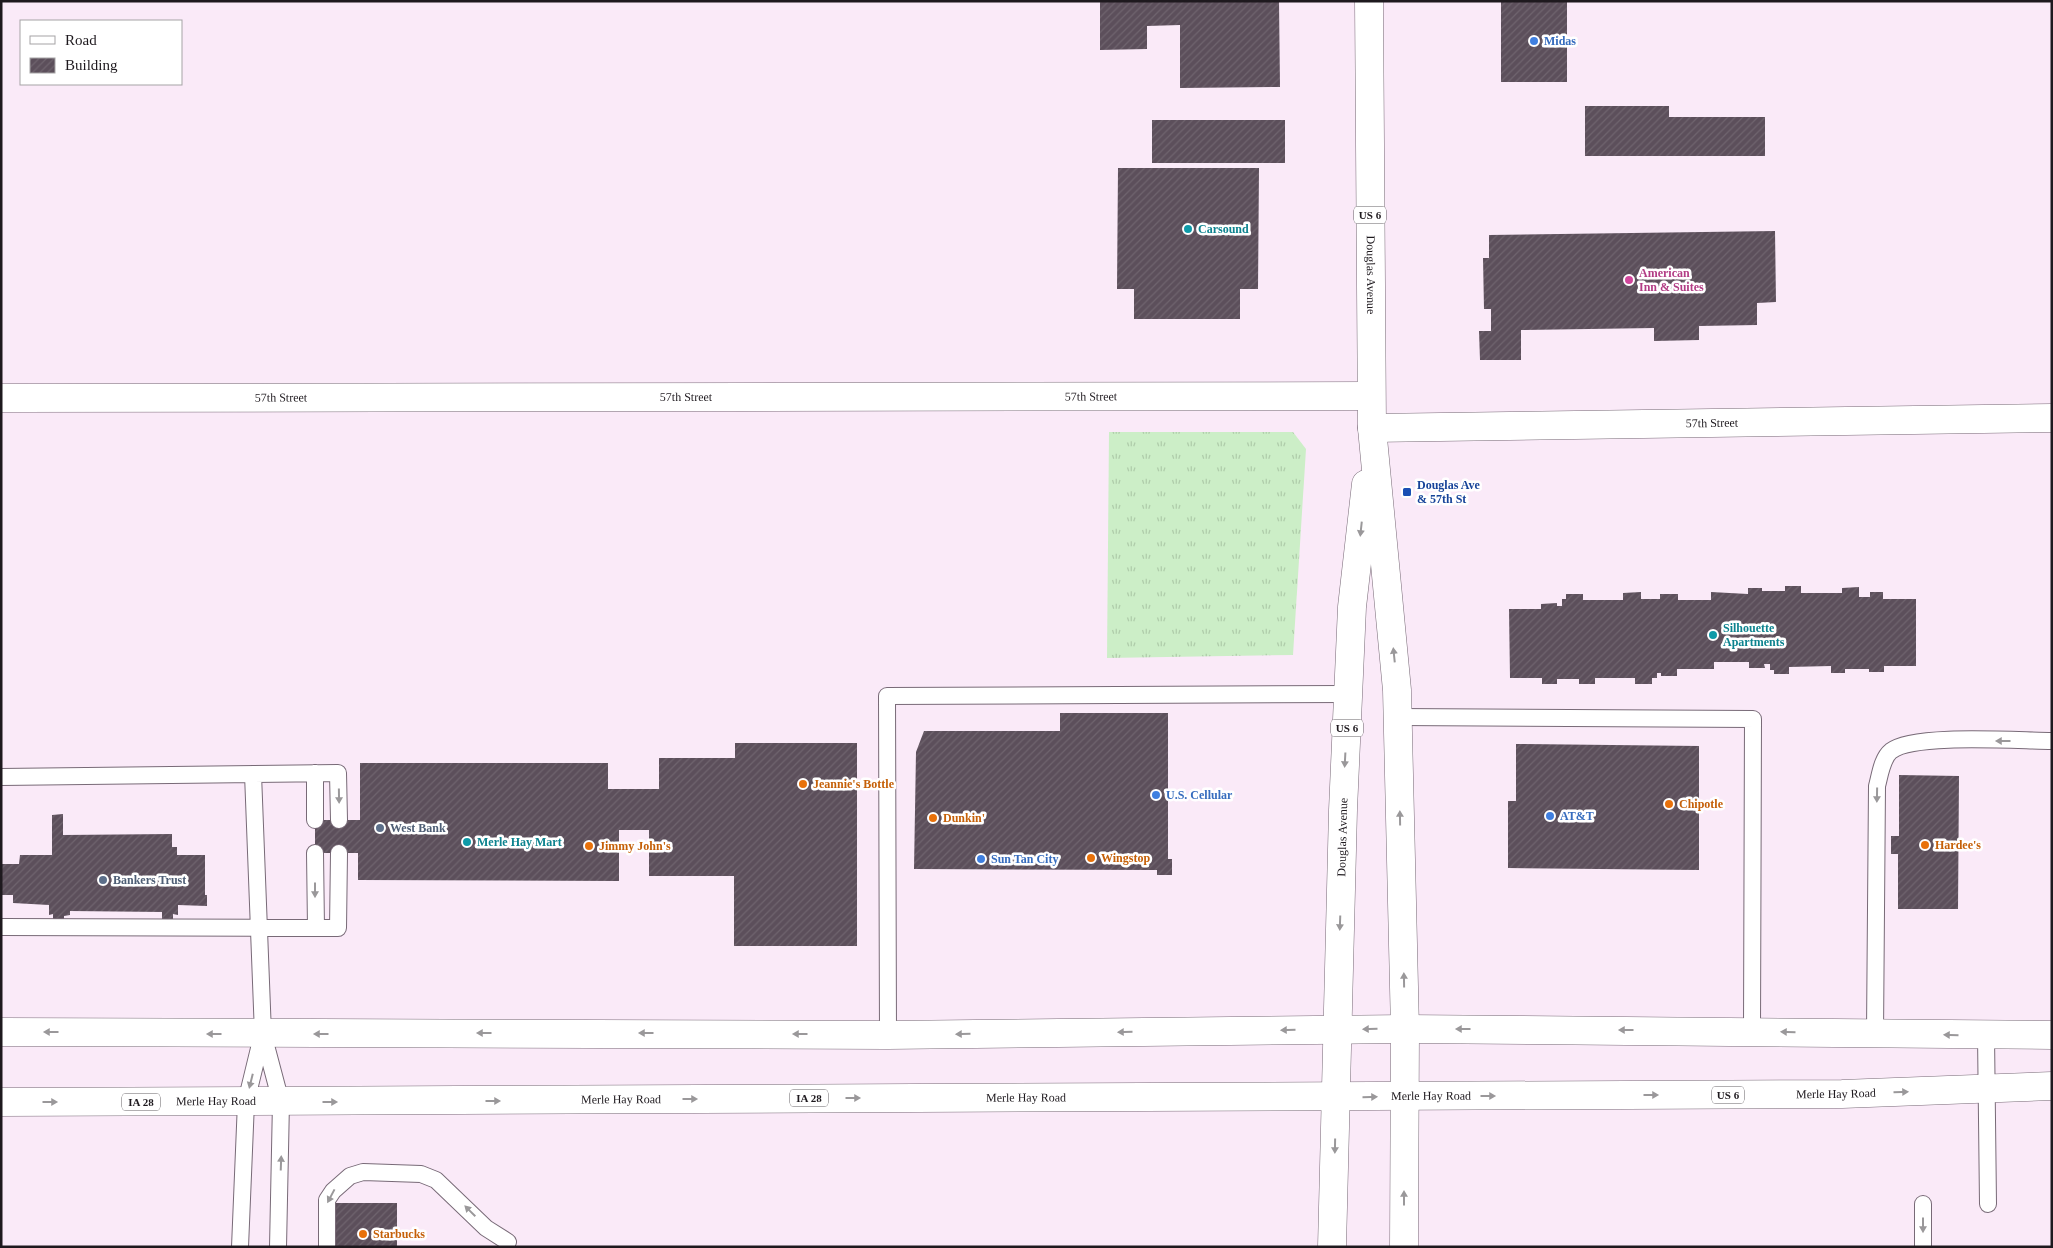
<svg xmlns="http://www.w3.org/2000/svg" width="2053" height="1248" font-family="'Times New Roman',serif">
<defs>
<pattern id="grass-tufts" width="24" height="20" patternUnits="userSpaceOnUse" patternTransform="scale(1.25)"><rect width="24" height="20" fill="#cceec7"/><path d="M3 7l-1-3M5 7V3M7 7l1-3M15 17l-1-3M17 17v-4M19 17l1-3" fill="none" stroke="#afccaa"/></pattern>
<pattern id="building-hatch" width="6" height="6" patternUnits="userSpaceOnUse" patternTransform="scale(1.25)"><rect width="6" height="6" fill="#5c4f5b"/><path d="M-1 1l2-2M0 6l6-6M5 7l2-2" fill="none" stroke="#6f646e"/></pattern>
</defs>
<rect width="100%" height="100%" fill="#faeaf8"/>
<!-- grass -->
<path fill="url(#grass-tufts)" d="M1109 432H1293L1306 449 1293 655 1107 658Z"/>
<!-- building -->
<path fill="url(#building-hatch)" d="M1100 1H1279L1280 87 1180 88V25L1147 26V49L1100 50Z
M1501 1H1567V82H1501Z
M1585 106H1669V117H1765V156H1585Z
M1152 120H1285V163H1152Z
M1118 168H1259L1258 289H1240V319H1134V289H1117Z
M1775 231 1776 302 1757 303V325L1699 326V340L1654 341V328L1521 330V360H1480L1479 331H1491V309H1484L1483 258H1489V235Z
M1785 586H1801V593H1842V588L1859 587V597H1870V592H1883V599H1916V666H1884V672H1869V669H1845V673H1831V666L1789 667V674H1774V670H1770V664H1764L1765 668H1749V662H1714V669H1677V676H1661V673H1657V678H1652V684H1635V678H1595V684H1579V679H1557V684H1542V678H1510L1509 609H1541V604L1557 603V606H1562V599H1566V594H1583V600H1623V593L1641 592V599H1660V594H1678V600H1711V592L1748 594V588H1762V591H1785Z
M1060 713H1168V859H1172V875H1157V870L914 869 916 752 924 731H1060Z
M735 743H857V946H734V876H649V830H619V881L358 880V853H315V820H360V763H608V789H659V758H735Z
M1516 744 1699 746V870L1508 868V801H1516Z
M1899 775 1959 776 1958 909H1898V854H1891V836H1899Z
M63 814V835L172 834V847H177V855H205V895H207V906L178 905V915L173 914V925H162V912L70 911V915L64 916V925H53V914L49 915V905L13 903V895H1V864H19L20 855H52V815Z
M334 1203H397V1247H329Z"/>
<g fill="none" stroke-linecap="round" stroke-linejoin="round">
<defs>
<path id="lane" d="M1398 717 1753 719 1752 1031
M315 773V820
M253 774 263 1034 281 1102 278 1247
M1 777 338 773 339 820
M315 853 316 928
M1 927 338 928 339 853
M1875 1033 1877 786C1880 775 1882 758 1891 751 1913 733 2020 741 2052 741
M888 1035 887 696 1348 694
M1986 1035 1988 1204
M240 1247 246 1102 262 1036
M327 1247V1200L333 1191 350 1176 363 1172 421 1174 436 1180 486 1228 508 1242
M1923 1247V1204"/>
<g id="street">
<path id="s1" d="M1 398 1371 396"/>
<path id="s2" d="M1372 428 2052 418"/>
</g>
<g id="primary">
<path id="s3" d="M1369 1 1372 428 1397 690 1405 1029 1404 1247"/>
<path d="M1 1032 888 1035 1405 1029 2052 1035"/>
<path id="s4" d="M1 1102 1842 1094 2052 1086"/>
<path id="s5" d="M1332 1247 1343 810 1352 607 1366 484"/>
</g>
</defs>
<!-- lane casing -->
<use href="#lane" stroke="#786a77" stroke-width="18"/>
<!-- street casing -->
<use href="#street" stroke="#786a77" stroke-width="29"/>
<!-- primary casing -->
<use href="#primary" stroke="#786a77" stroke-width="29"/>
<!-- lane -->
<use href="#lane" stroke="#fff" stroke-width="16"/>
<!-- street -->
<use href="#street" stroke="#fff" stroke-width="28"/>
<!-- primary -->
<use href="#primary" stroke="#fff" stroke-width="28"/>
</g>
<!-- one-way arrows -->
<defs><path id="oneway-solid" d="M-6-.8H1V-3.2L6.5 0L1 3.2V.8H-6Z" transform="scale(1.25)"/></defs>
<g fill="#9a989a">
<use href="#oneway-solid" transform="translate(1361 529) rotate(96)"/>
<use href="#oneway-solid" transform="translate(1394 655) rotate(-96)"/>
<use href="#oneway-solid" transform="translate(2003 741) rotate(180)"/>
<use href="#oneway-solid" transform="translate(1345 760) rotate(93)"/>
<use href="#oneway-solid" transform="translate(1877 795) rotate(91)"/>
<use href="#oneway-solid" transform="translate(339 796) rotate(89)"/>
<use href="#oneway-solid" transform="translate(1400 818) rotate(-91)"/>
<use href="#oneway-solid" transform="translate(315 890) rotate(90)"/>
<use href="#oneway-solid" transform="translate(1340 923) rotate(92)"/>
<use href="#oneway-solid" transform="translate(1404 980) rotate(-91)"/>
<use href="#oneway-solid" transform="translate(1370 1029) rotate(179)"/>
<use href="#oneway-solid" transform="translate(1463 1029) rotate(-180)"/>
<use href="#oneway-solid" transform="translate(1288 1030) rotate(179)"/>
<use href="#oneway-solid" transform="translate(1626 1030) rotate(-180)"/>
<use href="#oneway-solid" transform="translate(51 1032) rotate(-180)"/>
<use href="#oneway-solid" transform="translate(1125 1032) rotate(179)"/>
<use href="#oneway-solid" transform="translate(1788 1032) rotate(-179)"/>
<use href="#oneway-solid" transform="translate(484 1033) rotate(180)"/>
<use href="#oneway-solid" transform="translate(646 1033) rotate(180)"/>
<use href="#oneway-solid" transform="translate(214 1034) rotate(-180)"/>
<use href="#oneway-solid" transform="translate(321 1034) rotate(180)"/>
<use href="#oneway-solid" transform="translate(800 1034) rotate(-180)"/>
<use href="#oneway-solid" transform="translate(963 1034) rotate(179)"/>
<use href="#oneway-solid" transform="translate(1951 1035) rotate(-179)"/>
<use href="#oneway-solid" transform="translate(251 1081) rotate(104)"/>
<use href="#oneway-solid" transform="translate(1901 1092) rotate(-2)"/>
<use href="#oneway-solid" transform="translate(1651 1095)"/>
<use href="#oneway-solid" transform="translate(1488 1096)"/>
<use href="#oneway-solid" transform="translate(1370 1097) rotate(-1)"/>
<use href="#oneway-solid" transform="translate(853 1098)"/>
<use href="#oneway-solid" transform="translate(690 1099)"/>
<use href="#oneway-solid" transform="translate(493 1101)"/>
<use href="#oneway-solid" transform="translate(50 1102)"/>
<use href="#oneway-solid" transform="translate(330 1102)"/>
<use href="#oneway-solid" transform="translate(1335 1146) rotate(91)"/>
<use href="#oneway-solid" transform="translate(281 1163) rotate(-88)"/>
<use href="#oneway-solid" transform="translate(331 1196) rotate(118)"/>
<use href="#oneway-solid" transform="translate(1404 1198) rotate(-90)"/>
<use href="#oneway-solid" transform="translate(470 1211) rotate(-135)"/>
<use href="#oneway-solid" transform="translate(1923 1225) rotate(90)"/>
</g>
<!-- markers -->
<g fill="#3f7fe0" stroke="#fff" stroke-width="2">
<circle cx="1534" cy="41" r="5"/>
<circle cx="1156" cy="795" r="5"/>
<circle cx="1550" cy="816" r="5"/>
<circle cx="981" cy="859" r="5"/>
</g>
<g fill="#0f9aa8" stroke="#fff" stroke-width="2">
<circle cx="1188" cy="229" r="5"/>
<circle cx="1713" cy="635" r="5"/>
<circle cx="467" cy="842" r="5"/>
</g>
<circle fill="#d1479c" stroke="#fff" stroke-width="2" cx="1629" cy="280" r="5"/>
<rect fill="#1a4fb4" stroke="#fff" stroke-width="2" x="1402" y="487" width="10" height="10" rx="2.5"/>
<g fill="#e8710a" stroke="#fff" stroke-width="2">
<circle cx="803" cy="784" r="5"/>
<circle cx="1669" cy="804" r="5"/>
<circle cx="933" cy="818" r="5"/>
<circle cx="1925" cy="845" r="5"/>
<circle cx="589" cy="846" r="5"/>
<circle cx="1091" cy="858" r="5"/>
<circle cx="363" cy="1234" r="5"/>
</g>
<g fill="#5c6f8a" stroke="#fff" stroke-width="2">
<circle cx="380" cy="828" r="5"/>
<circle cx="103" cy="880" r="5"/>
</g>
<g text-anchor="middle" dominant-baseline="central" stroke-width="5" stroke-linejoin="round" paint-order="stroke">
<!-- shield labels -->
<g fill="#fff" stroke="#625e62" stroke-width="1">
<rect x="1354" y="206.5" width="32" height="17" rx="4"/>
<rect x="1331" y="719.5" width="32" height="17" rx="4"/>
<rect x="1712" y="1086.5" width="32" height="17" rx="4"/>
<rect x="790" y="1089.5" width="38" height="17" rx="4"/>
<rect x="122" y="1093.5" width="38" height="17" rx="4"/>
</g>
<g font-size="11" font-weight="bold" fill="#1e191e">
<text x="1370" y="215">US 6</text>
<text x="1347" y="728">US 6</text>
<text x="1728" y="1095">US 6</text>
<text x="809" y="1098">IA 28</text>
<text x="141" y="1102">IA 28</text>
</g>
<!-- shop labels -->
<g font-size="12" font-weight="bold" fill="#366cbe" stroke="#fff" text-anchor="start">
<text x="1544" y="41">Midas</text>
<text x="1166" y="795">U.S. Cellular</text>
<text x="1560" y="816">AT&amp;T</text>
<text x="991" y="859">Sun Tan City</text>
</g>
<!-- culture labels -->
<g font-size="12" font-weight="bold" fill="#0d838f" stroke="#fff" text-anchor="start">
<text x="1198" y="229">Carsound</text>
<text x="1723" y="628">Silhouette<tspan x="1723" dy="14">Apartments</tspan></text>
<text x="477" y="842">Merle Hay Mart</text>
</g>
<!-- hotel labels -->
<g font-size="12" font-weight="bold" fill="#b23c85" stroke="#fff" text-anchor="start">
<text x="1639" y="273">American<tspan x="1639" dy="14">Inn &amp; Suites</tspan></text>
</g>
<!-- street labels -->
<g font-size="12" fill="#1e191e" stroke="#fff">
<text stroke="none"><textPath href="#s3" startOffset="274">Douglas Avenue</textPath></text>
<text stroke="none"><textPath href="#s1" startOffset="685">57th Street</textPath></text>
<text stroke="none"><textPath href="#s1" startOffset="1090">57th Street</textPath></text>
<text stroke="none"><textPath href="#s1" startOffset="280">57th Street</textPath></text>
<text stroke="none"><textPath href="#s2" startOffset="340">57th Street</textPath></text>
<text stroke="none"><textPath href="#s5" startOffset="410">Douglas Avenue</textPath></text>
<text stroke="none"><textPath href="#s4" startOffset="1835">Merle Hay Road</textPath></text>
<text stroke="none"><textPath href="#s4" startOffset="1430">Merle Hay Road</textPath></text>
<text stroke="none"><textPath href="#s4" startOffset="1025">Merle Hay Road</textPath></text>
<text stroke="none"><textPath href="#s4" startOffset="620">Merle Hay Road</textPath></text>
<text stroke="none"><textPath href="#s4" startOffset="215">Merle Hay Road</textPath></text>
</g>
<!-- transit labels -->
<g font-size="12" font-weight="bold" fill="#164399" stroke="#fff" text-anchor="start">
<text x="1417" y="485">Douglas Ave<tspan x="1417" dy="14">&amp; 57th St</tspan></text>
</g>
<!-- food labels -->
<g font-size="12" font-weight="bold" fill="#c56008" stroke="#fff" text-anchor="start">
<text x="813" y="784">Jeannie's Bottle</text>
<text x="1679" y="804">Chipotle</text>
<text x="943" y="818">Dunkin'</text>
<text x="1935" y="845">Hardee's</text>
<text x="599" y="846">Jimmy John's</text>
<text x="1101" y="858">Wingstop</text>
<text x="373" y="1234">Starbucks</text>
</g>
<!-- service labels -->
<g font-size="12" font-weight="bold" fill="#4e5e75" stroke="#fff" text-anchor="start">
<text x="390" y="828">West Bank</text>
<text x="113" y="880">Bankers Trust</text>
</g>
</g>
<!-- border -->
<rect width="2053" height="1248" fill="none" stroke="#1e191e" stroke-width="5"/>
<!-- legend -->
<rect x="20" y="20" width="162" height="65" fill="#ffffff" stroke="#a5a3a5"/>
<rect x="30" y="36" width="25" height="8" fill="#ffffff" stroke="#a5a3a5"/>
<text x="65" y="45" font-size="15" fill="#1e191e">Road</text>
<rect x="30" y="58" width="25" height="15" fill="url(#building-hatch)" stroke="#a5a3a5"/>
<text x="65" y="70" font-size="15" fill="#1e191e">Building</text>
</svg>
